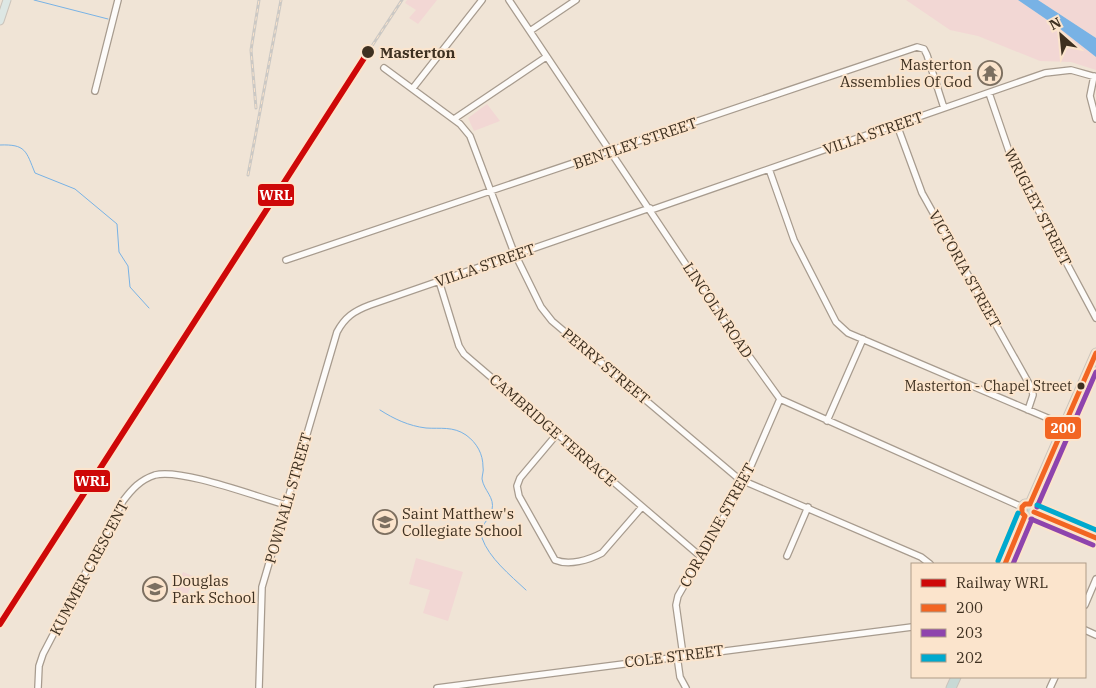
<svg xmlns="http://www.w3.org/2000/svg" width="1096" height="688" font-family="'IBM Plex Serif',serif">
<rect width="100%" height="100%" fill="#f0e4d6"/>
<!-- green -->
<path fill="#f2d7d4" d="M407 0H437L418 24 409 18 416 10 405 3Z
M906 0H1018L1059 28 1096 57V70L1071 62 1040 61 978 36 950 30Z
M1038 0H1096V38Z
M487 104 500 121 474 131 468 118Z
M416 558 463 572 448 621 423 613 430 590 409 584Z
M183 572 195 577 184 602 172 597Z"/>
<!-- water -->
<path fill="#78b2e5" d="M1018 0H1038L1096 38V57L1059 28Z"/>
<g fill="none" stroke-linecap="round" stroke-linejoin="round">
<!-- stream -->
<path stroke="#78b2e5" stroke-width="1" d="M34 0 108 19
M0 145C26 144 26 151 35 173L75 189 117 224 119 252 128 266 130 287 149 308
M380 410C394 419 409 426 426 428 440 429 453 426 466 435 477 443 483 454 483 467 484 471 482 475 482 479 484 491 495 497 492 510 489 521 478 526 482 538 489 558 510 575 526 590"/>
<defs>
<path id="minor" d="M509 0 721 317 780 399 1022 507
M530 31 576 0
M384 68 460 124 470 136 513 250 541 307 552 321 739 479 921 557 930 564
M1094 76 1090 96 1096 119
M413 88 482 0
M95 91 118 0
M989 93 1013 163 1096 318
M454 119 546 57
M897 125 922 193 1032 389 1033 395 1028 410
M769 169 794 240 836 322 848 333 1064 425
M651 210 1045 73 1071 70 1096 77
M286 260 917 47 924 49 927 55 944 108
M439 281 459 346 464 354 700 556
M827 421 863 339
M557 434 520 478 517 486 519 496 555 560C569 566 589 560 602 553L642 507
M1034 512 1096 538
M787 556 808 507
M1085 605 1096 579
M1085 630 1096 635
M683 655 676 605 678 596 744 482 780 399
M677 656 680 677 686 688
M38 688 39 666 43 654 123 501C132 489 140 480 155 475 181 468 257 497 286 505
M259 688 262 587 337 332C345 317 354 311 370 305L650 208
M437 688 912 627
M1050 688 1055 677"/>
<path id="major" d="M0 21 7 0"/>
<path id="highway" d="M1030 504 1096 353
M1025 516 1022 513V507L1025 504H1030
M1025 516H1030L1034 512 1030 504
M1005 564 1025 516
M951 688 956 677"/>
</defs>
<!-- minor casing -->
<use href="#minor" stroke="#a79b8e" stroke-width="8"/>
<!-- major casing -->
<use href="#major" stroke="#cbc4bc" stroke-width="9"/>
<!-- highway casing -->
<use href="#highway" stroke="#cbc4bc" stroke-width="11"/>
<!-- minor -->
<use href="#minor" stroke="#fdfbf9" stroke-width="5.5"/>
<!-- major -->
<use href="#major" stroke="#dde7e4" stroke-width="7"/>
<!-- highway -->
<use href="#highway" stroke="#c8d9d5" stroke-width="9"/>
<defs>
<path id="rail" d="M368 52 402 0
M256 108 251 50 259 0
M248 175 281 0"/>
</defs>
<!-- rail casing -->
<use href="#rail" stroke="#cbc8c4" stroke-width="3"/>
<!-- rail -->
<use href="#rail" stroke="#fbe4cc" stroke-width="1" stroke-dasharray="4" stroke-linecap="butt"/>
<defs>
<path id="bus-1" d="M1030 504 1096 353
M1034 512 1096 538
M1005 564 1025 516 1022 513V507L1025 504H1030"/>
<path id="bus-2" d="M1037 507 1096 372
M1031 519 1093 545
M1013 564 1032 519"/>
<path id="bus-3" d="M1037 505 1096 530
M998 561 1018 513"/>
</defs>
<!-- bus-1 casing -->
<use href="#bus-1" stroke="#fbe4cc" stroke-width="9"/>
<!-- bus-2 casing -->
<use href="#bus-2" stroke="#fbe4cc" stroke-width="9"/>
<!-- bus-3 casing -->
<use href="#bus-3" stroke="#fbe4cc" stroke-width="9"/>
<!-- bus-1 -->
<use href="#bus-1" stroke="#f26522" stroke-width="5"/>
<!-- bus-2 -->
<use href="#bus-2" stroke="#8e44ad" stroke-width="5"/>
<!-- bus-3 -->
<use href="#bus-3" stroke="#00a9ce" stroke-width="5"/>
<defs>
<path id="rail-1" d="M0 624 368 52"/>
</defs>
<!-- rail-1 casing -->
<use href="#rail-1" stroke="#fbe4cc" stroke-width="10"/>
<!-- rail-1 -->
<use href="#rail-1" stroke="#ce0808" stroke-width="6"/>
</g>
<!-- icons -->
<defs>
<symbol id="temple-ring" viewBox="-11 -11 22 22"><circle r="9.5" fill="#fbe4cc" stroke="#7c6f60" stroke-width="1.5"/><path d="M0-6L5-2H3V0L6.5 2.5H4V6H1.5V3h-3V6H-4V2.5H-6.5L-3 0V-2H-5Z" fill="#7c6f60"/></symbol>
<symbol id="school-ring" viewBox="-11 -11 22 22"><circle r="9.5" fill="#fbe4cc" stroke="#7c6f60" stroke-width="1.5"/><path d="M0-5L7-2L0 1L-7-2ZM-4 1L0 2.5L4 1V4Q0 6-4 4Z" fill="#7c6f60"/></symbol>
</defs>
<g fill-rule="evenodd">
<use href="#temple-ring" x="976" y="59" width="28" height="28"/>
<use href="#school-ring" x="371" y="508" width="28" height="28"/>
<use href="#school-ring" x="141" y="575" width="28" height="28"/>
</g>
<!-- markers -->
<g fill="#3e3020" stroke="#fbe4cc" stroke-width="2">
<circle cx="368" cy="52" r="7"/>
<circle cx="1081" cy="386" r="4.5"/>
</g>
<g text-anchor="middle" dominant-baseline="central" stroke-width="4" stroke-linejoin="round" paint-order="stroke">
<!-- bus labels -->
<g font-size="14" fill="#3e3020" stroke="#fbe4cc" text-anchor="end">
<text x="1072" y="386">Masterton - Chapel Street</text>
</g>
<!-- stop labels -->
<g font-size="15" font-weight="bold" fill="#3e3020" stroke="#fbe4cc" text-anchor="start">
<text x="380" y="52">Masterton</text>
</g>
<!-- poi labels -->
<g font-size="15" fill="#3e3020" stroke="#fbe4cc" text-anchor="start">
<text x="972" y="64" text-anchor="end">Masterton<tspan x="972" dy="17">Assemblies Of God</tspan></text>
<text x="402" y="513">Saint Matthew's<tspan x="402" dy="17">Collegiate School</tspan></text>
<text x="172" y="580">Douglas<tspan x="172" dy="17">Park School</tspan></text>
</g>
<!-- street labels -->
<g font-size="15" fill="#3e3020" stroke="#fbe4cc">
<text transform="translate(873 133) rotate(-19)">VILLA STREET</text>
<text transform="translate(635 143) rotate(-19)">BENTLEY STREET</text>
<text transform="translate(1038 207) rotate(63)">WRIGLEY STREET</text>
<text transform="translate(485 265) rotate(-19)">VILLA STREET</text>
<text transform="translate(965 269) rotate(61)">VICTORIA STREET</text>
<text transform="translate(718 310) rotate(56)">LINCOLN ROAD</text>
<text transform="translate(606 366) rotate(40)">PERRY STREET</text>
<text transform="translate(553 430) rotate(41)">CAMBRIDGE TERRACE</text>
<text transform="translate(288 498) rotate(-74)">POWNALL STREET</text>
<text transform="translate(717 525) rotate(-61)">CORADINE STREET</text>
<text transform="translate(89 568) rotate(-62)">KUMMER CRESCENT</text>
<text transform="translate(674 656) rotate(-7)">COLE STREET</text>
</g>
</g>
<g stroke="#fbe4cc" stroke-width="2">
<rect x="257" y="183" width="38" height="24" rx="5" fill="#ce0808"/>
<rect x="1044" y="416" width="38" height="24" rx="5" fill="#f26522"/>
<rect x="73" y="469" width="38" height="24" rx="5" fill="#ce0808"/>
</g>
<g font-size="14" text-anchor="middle" font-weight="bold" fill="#fff">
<text x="276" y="200">WRL</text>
<text x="1063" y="433">200</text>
<text x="92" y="486">WRL</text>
</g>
<!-- legend -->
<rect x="911" y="563" width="175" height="115" fill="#fbe4cc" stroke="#af9c87"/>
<rect x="921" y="579" width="25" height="8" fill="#ce0808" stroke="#af9c87"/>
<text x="956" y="588" font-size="15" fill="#3e3020">Railway WRL</text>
<rect x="921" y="604" width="25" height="8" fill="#f26522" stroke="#af9c87"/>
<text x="956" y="613" font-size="15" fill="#3e3020">200</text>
<rect x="921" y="629" width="25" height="8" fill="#8e44ad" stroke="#af9c87"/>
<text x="956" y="638" font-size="15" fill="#3e3020">203</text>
<rect x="921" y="654" width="25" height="8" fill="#00a9ce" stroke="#af9c87"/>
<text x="956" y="663" font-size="15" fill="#3e3020">202</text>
<!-- north arrow -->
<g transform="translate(1061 35) rotate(333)" stroke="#fbe4cc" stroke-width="4" paint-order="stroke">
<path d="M0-4L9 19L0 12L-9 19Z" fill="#3e3020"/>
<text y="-8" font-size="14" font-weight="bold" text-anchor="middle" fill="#3e3020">N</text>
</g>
</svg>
